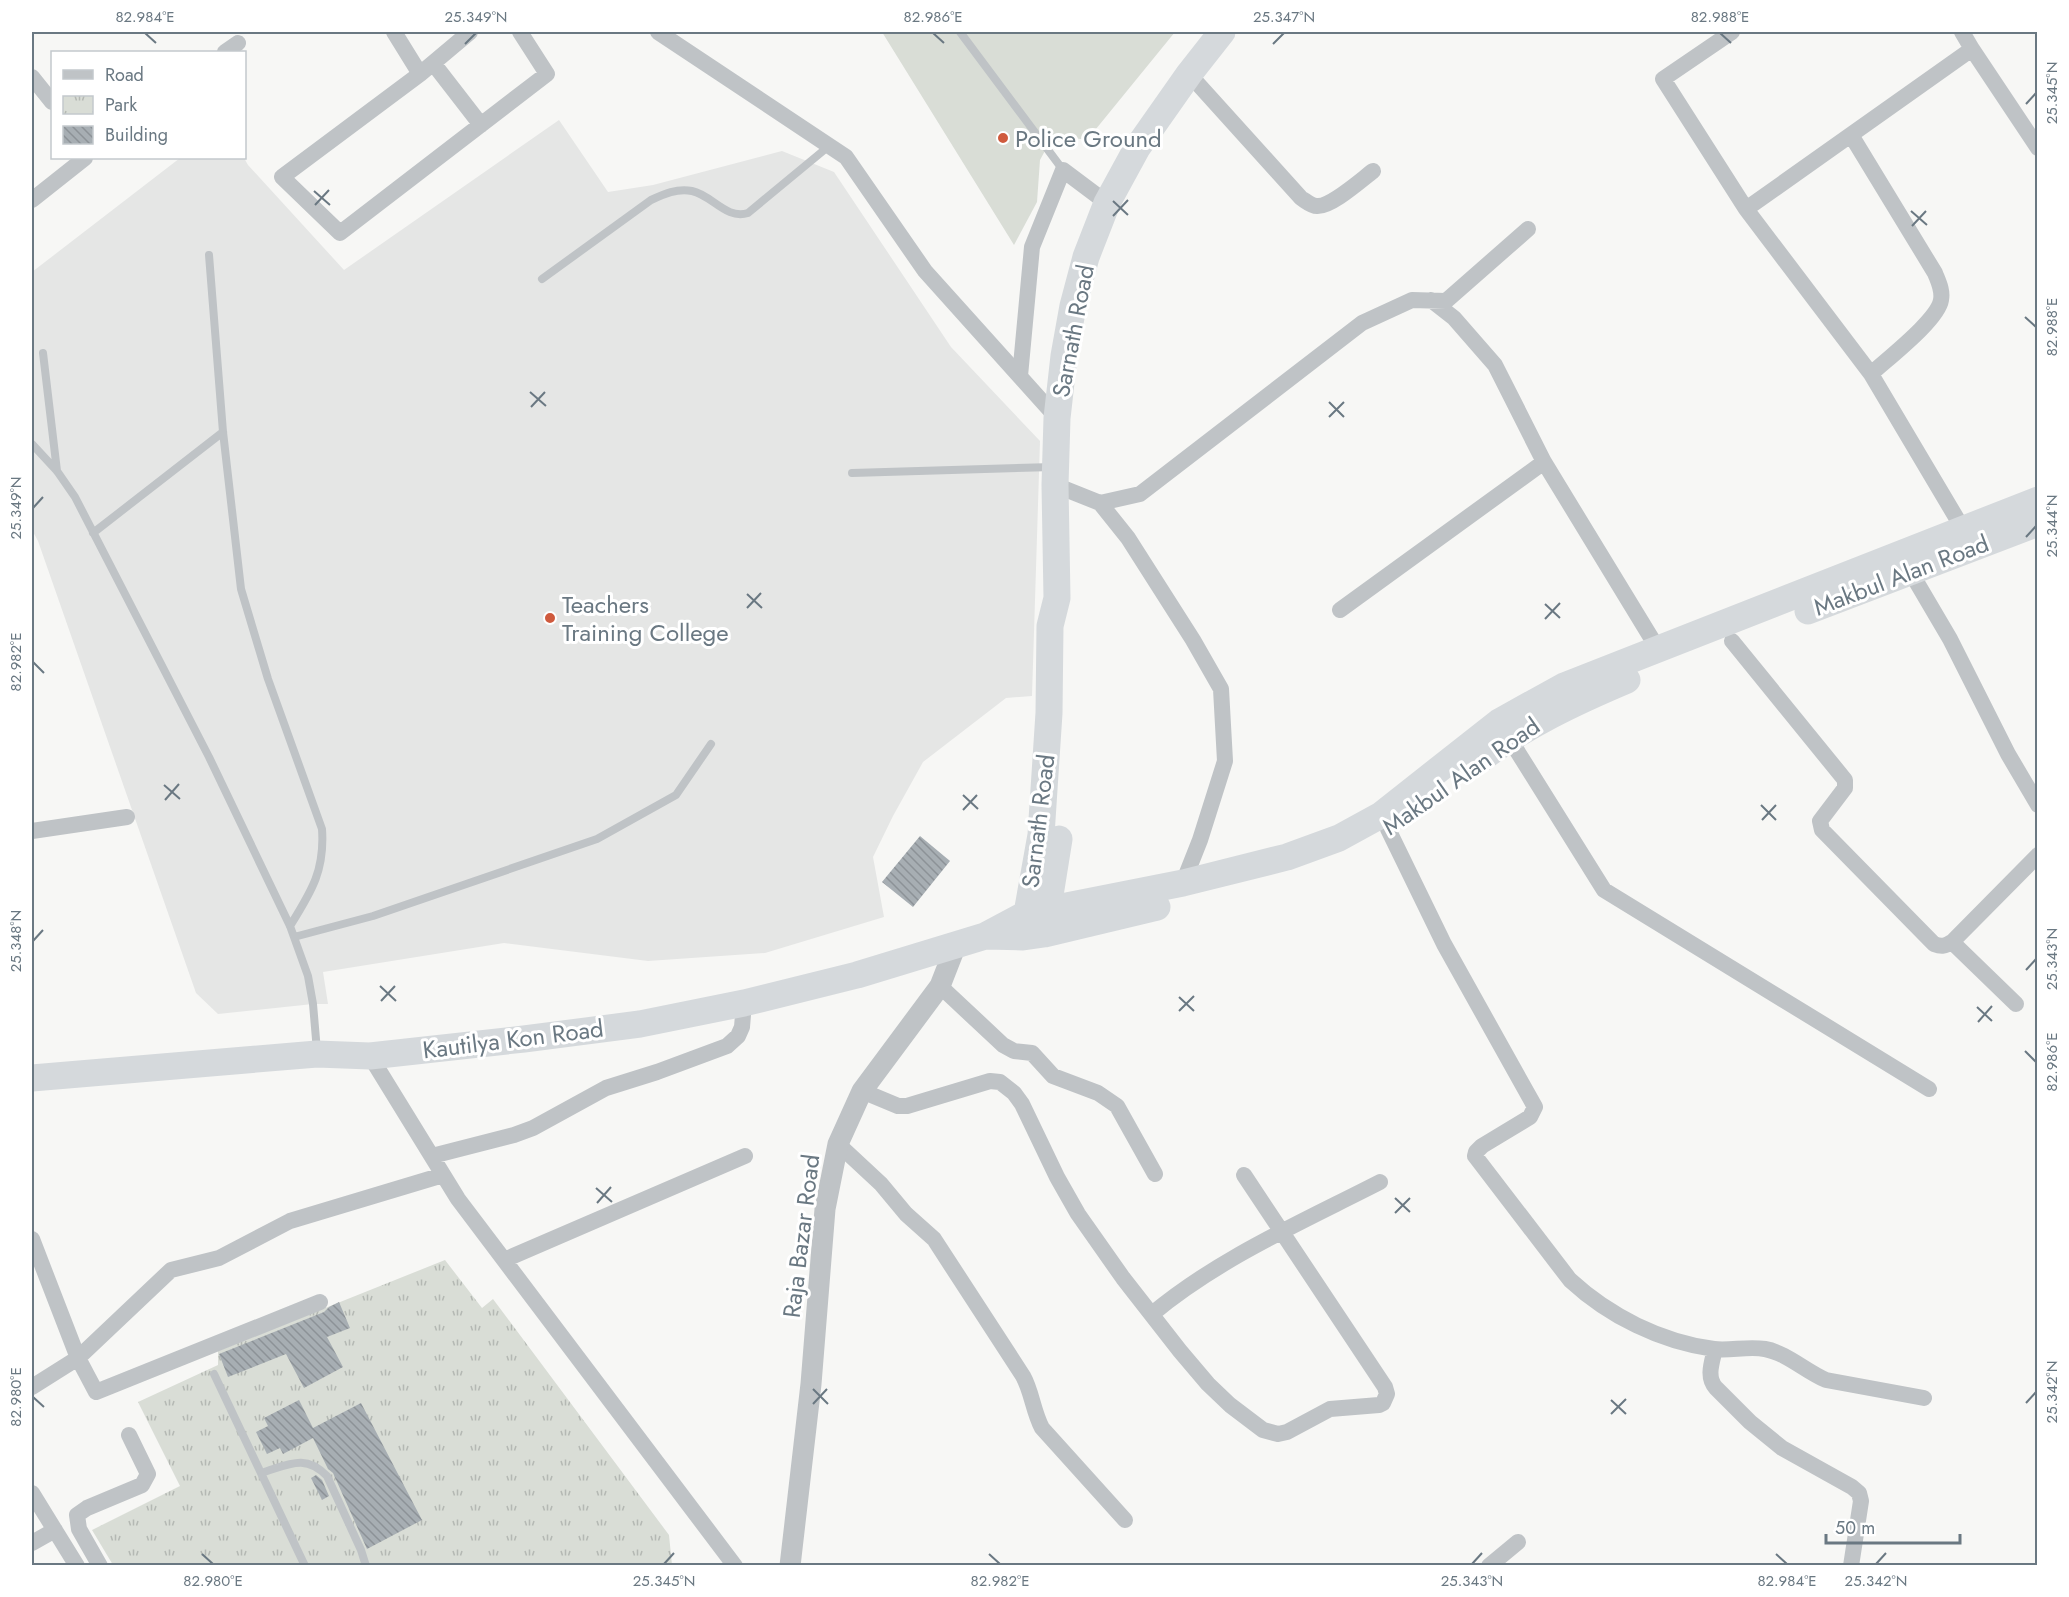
<svg xmlns="http://www.w3.org/2000/svg" width="2069" height="1597" font-family="Jost,sans-serif">
<defs>
<pattern id="park-tufts" width="24" height="20" patternUnits="userSpaceOnUse" patternTransform="scale(1.5)"><rect width="24" height="20" fill="#d9ddd6"/><path d="M3 7l-1-3M5 7V3M7 7l1-3M15 17l-1-3M17 17v-4M19 17l1-3" fill="none" stroke="#b4b8b3"/></pattern>
<pattern id="building-back-hatch" width="6" height="6" patternUnits="userSpaceOnUse" patternTransform="scale(1.5)"><rect width="6" height="6" fill="#a7aeb3"/><path d="M-1 5l2 2M0 0l6 6M5-1l2 2" fill="none" stroke="#8c9297"/></pattern>
</defs>
<rect width="100%" height="100%" fill="#f7f7f5"/>
<!-- built -->
<path fill="#e5e6e5" d="M559 120 608 192 653 185 782 151 834 172 951 347 1040 441 1032 696 1006 698 923 762 893 816 873 857 884 917 765 953 648 961 504 943 323 972 328 1004H313L218 1014 196 993 38 541 32 530V272L180 158H244L248 165 344 270Z"/>
<!-- park -->
<path fill="url(#park-tufts)" d="M445 1260 482 1308 493 1299 669 1535 672 1565H113L92 1530 180 1486 138 1402 218 1365V1351Z"/>
<!-- pitch -->
<path fill="#d9ddd6" d="M882 32H1175L1087 140 1061 136 1047 147 1040 160 1037 202 1014 245Z"/>
<!-- building -->
<path fill="url(#building-back-hatch)" d="M920 836 950 861 913 907 882 882Z
M339 1302 350 1328 327 1337 343 1367 304 1388 286 1354 228 1377 219 1354 324 1312 329 1307Z
M299 1400 313 1428 361 1403 422 1520 367 1549 333 1473 328 1469 313 1438 283 1454 280 1448 267 1454 256 1432 268 1426 264 1418Z
M316 1475 322 1480 329 1496 322 1500 311 1478Z"/>
<g fill="none" stroke-linecap="round" stroke-linejoin="round">
<!-- service -->
<path stroke="#bfc3c6" stroke-width="8" d="M960 32 1063 170
M209 255 223 432 241 589 268 679 322 829C325 871 311 892 290 926
M542 279 651 200C664 194 677 188 692 191 712 195 726 220 748 213L829 146
M43 353 57 471
M32 444 57 471 75 497 209 757 290 926 308 976 313 1004 317 1051
M852 473 1053 467
M93 533 223 432
M294 937 373 916 597 839 676 795 711 744
M214 1374 305 1566
M261 1473C288 1465 305 1453 327 1476L361 1550 366 1566"/>
<!-- minor -->
<path stroke="#bfc3c6" stroke-width="16" d="M394 32 420 74
M470 32 420 74 282 177 340 233 547 74 520 32
M658 32 846 157 925 271 1057 418
M1732 32 1663 79 1746 209 1972 49 2038 148
M1962 32 1972 49
M225 52 238 43
M433 63 481 125
M1189 74 1301 198C1306 201 1311 206 1317 206 1331 207 1361 180 1373 171
M32 77 52 102
M1851 135 1935 273C1938 281 1943 290 1941 300 1938 320 1887 359 1871 374
M32 200 85 158
M1746 209 1871 374 1963 529
M1431 300 1454 318 1495 365 1544 462 1658 649
M1020 376 1032 247 1063 170 1107 203
M1055 485 1100 503 1140 494 1362 323 1412 300 1446 301 1528 229
M1100 503 1128 538 1193 640 1221 689 1225 761 1200 840 1183 883
M1910 571 1950 639 2008 754 2038 805
M1340 610 1544 462
M1732 641 1845 780V788L1820 821 1822 830 1934 944C1942 947 1945 946 1952 942L2038 855
M1509 738 1604 890 1929 1089
M1388 829 1444 944 1535 1107 1530 1117 1482 1146 1476 1152 1475 1156 1570 1280C1609 1316 1661 1342 1714 1349 1730 1351 1748 1346 1765 1349 1787 1353 1805 1371 1826 1380L1924 1398
M32 831 127 817
M1952 942 2016 1004
M940 986 1003 1045 1014 1051 1032 1053 1053 1076 1098 1093 1117 1106 1155 1174
M370 1056 458 1199 735 1566
M862 1091 898 1106H907L990 1081 1000 1082 1014 1093 1022 1104 1057 1177 1078 1214 1123 1278 1180 1351 1208 1384 1230 1405 1263 1430 1278 1434 1287 1432 1330 1409 1379 1405 1383 1403 1387 1394 1385 1387 1244 1175
M838 1144 881 1184 906 1214 934 1239 1023 1376C1032 1392 1033 1411 1042 1428L1125 1520
M432 1156 514 1135 533 1128 606 1088 657 1072 727 1046 738 1036 742 1027 744 1003
M32 1239 78 1358 96 1392 320 1302
M504 1260 745 1156
M1152 1314C1219 1258 1302 1222 1380 1182
M1715 1349C1712 1362 1706 1377 1716 1388L1750 1422 1782 1448 1852 1487 1859 1493 1861 1501 1851 1566
M32 1387 78 1358 171 1270 219 1258 290 1221 443 1175
M32 1493 77 1566
M32 1543 55 1530
M100 1566 79 1529 77 1515 87 1508 142 1485 148 1474 129 1435
M1489 1566 1518 1542"/>
<!-- tertiary -->
<path stroke="#bfc3c6" stroke-width="21" d="M790 1566 811 1384 825 1209 838 1144 862 1091 940 986 956 945"/>
<!-- trunk -->
<path stroke="#d5d9dc" stroke-width="27" d="M1808 611 2038 523
M1481 759C1526 725 1575 702 1627 680
M1045 926 1059 839
M1024 930 1041 835 1049 713 1050 626 1057 598 1055 485 1057 418 1064 356 1073 306 1086 257 1107 203 1137 148 1189 74 1222 32
M986 936 1023 937 1044 934 1157 907
M32 1078 317 1054 370 1056 524 1039 640 1024 744 1003 857 975 985 936 1026 914 1183 883 1287 857 1339 838 1381 815 1499 722 1564 686 2038 500"/>
</g>
<!-- ticks -->
<path fill="none" stroke="#6a7882" stroke-width="2" d="M145 33 156 43M933 33 944 43M1720 33 1731 43M465 44 476 33M1273 44 1284 33M2026 104 2036 93M314 191 330 205M1113 201 1128 215M315 205 329 190M1911 211 1927 225M1113 216 1128 200M1912 226 1926 211M2025 317 2036 327M530 392 546 406M1329 402 1344 417M531 407 545 392M1329 417 1344 402M33 508 43 497M2026 537 2036 526M747 594 762 608M1545 604 1560 618M747 608 761 593M1545 619 1560 603M33 662 44 673M164 785 180 799M963 795 978 809M165 800 179 784M1761 805 1776 820M963 810 977 795M1762 820 1776 805M33 941 43 930M2026 970 2036 959M380 986 396 1001M1179 997 1194 1011M381 1001 395 986M1977 1007 1992 1021M1179 1011 1194 996M1978 1022 1992 1006M2025 1051 2036 1062M596 1188 612 1202M1395 1198 1410 1212M597 1203 611 1187M1395 1213 1410 1198M813 1389 828 1404M33 1397 44 1407M1611 1400 1626 1414M2026 1403 2036 1392M813 1404 827 1389M1611 1414 1626 1399M202 1554 213 1564M989 1554 1000 1564M1776 1554 1787 1564M664 1564 674 1553M1472 1564 1482 1553M1876 1564 1886 1553"/>
<!-- markers -->
<g fill="#cf5a3d" stroke="#fff" stroke-width="2">
<circle cx="1003" cy="138" r="6"/>
<circle cx="550" cy="618" r="6"/>
</g>
<g text-anchor="middle" dominant-baseline="central" stroke-width="6" stroke-linejoin="round" paint-order="stroke">
<!-- poi labels -->
<g font-size="24" fill="#6a7882" stroke="#fff" text-anchor="start">
<text x="1015" y="138">Police Ground</text>
<text x="562" y="604">Teachers<tspan x="562" dy="28">Training College</tspan></text>
</g>
<!-- street labels -->
<g font-size="24" fill="#6a7882" stroke="#fff">
<text transform="translate(1073 331) rotate(-79)">Sarnath Road</text>
<text transform="translate(1901 575) rotate(-21)">Makbul Alan Road</text>
<text transform="translate(1461 776) rotate(-35)">Makbul Alan Road</text>
<text transform="translate(1038 821) rotate(-83)">Sarnath Road</text>
<text transform="translate(513 1039) rotate(-7)">Kautilya Kon Road</text>
<text transform="translate(801 1236) rotate(-83)">Raja Bazar Road</text>
</g>
</g>
<!-- border -->
<rect width="2069" height="1597" fill="none" stroke="#ffffff" stroke-width="66"/>
<!-- legend -->
<rect x="51" y="51" width="195" height="108" fill="#ffffff" stroke="#c3c9cd" stroke-width="1.5"/>
<rect x="63" y="70" width="30" height="9" fill="#bfc3c6" stroke="#c3c9cd" stroke-width="1.5"/>
<text x="105" y="81" font-size="18" fill="#6a7882">Road</text>
<rect x="63" y="96" width="30" height="18" fill="url(#park-tufts)" stroke="#c3c9cd" stroke-width="1.5"/>
<text x="105" y="111" font-size="18" fill="#6a7882">Park</text>
<rect x="63" y="126" width="30" height="18" fill="url(#building-back-hatch)" stroke="#c3c9cd" stroke-width="1.5"/>
<text x="105" y="141" font-size="18" fill="#6a7882">Building</text>
<!-- scale -->
<path d="M1826 1534v9h134v-9" fill="none" stroke="#6a7882" stroke-width="3"/>
<text x="1835" y="1534" font-size="18" fill="#6a7882" stroke="#ffffff" stroke-width="4.5" paint-order="stroke">50 m</text>
<rect x="33" y="33" width="2003" height="1531" fill="none" stroke="#6a7882" stroke-width="2"/>
<g font-size="15" text-anchor="middle" fill="#6a7882">
<text x="145" y="22">82.984°E</text>
<text x="476" y="22">25.349°N</text>
<text x="933" y="22">82.986°E</text>
<text x="1284" y="22">25.347°N</text>
<text x="1720" y="22">82.988°E</text>
<text transform="translate(2052 93) rotate(-90)" y="5">25.345°N</text>
<text transform="translate(2052 327) rotate(-90)" y="5">82.988°E</text>
<text transform="translate(16 508) rotate(-90)" y="5">25.349°N</text>
<text transform="translate(2052 526) rotate(-90)" y="5">25.344°N</text>
<text transform="translate(16 662) rotate(-90)" y="5">82.982°E</text>
<text transform="translate(16 941) rotate(-90)" y="5">25.348°N</text>
<text transform="translate(2052 959) rotate(-90)" y="5">25.343°N</text>
<text transform="translate(2052 1062) rotate(-90)" y="5">82.986°E</text>
<text transform="translate(2052 1392) rotate(-90)" y="5">25.342°N</text>
<text transform="translate(16 1397) rotate(-90)" y="5">82.980°E</text>
<text x="213" y="1586">82.980°E</text>
<text x="664" y="1586">25.345°N</text>
<text x="1000" y="1586">82.982°E</text>
<text x="1472" y="1586">25.343°N</text>
<text x="1787" y="1586">82.984°E</text>
<text x="1876" y="1586">25.342°N</text>
</g>
</svg>
